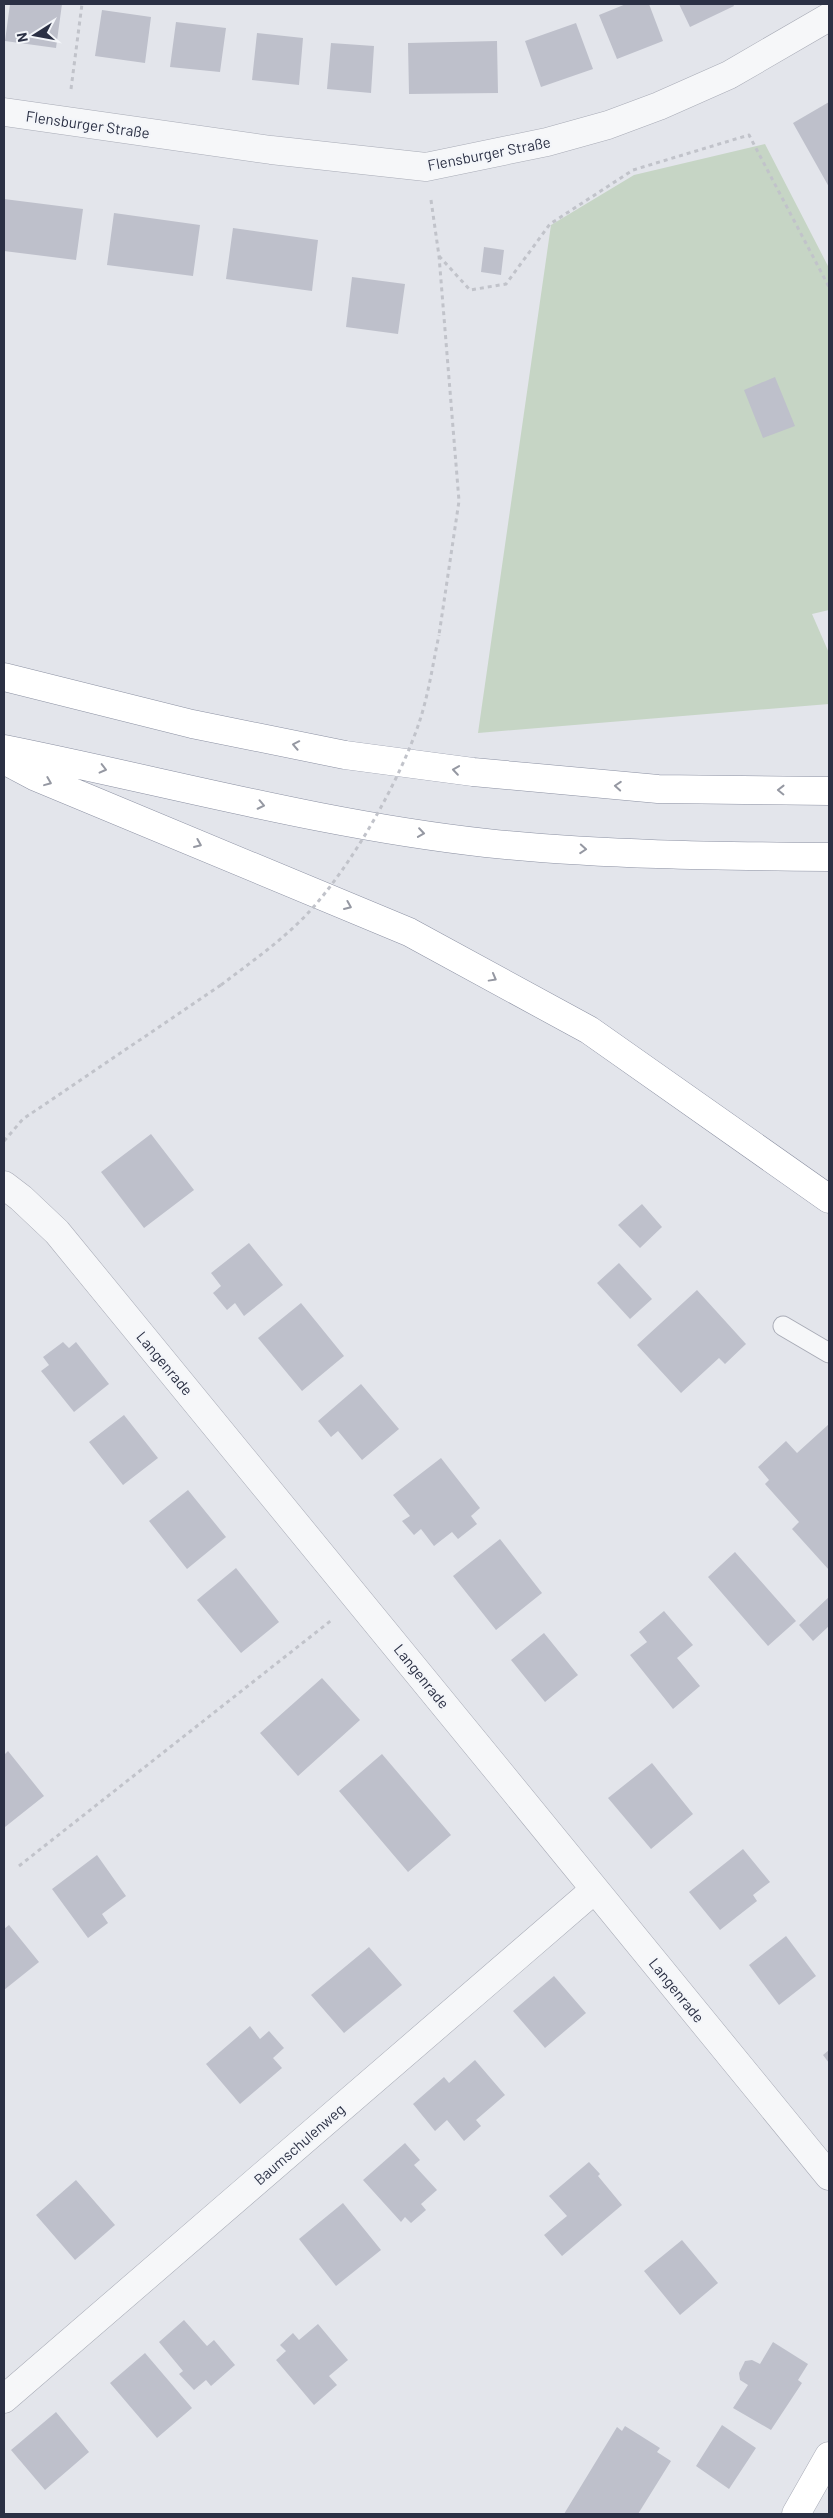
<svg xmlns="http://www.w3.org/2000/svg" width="833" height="2518" font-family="Barlow,sans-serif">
<rect width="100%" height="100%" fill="#e3e5eb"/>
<!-- green -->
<path fill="#c6d5c5" d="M765 144 829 268V610L812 614 829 653V704L478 733 551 225 634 175Z"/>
<!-- building -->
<path fill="#bec0cb" d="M10 4H62L56 48 5 41Z
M626 4H649L663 41 617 59 599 15Z
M679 4H733L734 6 690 27Z
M102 10 151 17 145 63 95 56Z
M176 22 226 28 220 72 170 67Z
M576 23 593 69 541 87 525 41Z
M257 33 303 38 299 85 252 80Z
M497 41 498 93 409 94 408 43Z
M331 43 374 46 371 93 327 89Z
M829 102V187L793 123Z
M4 199 83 209 76 260 4 251Z
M114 213 200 225 193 276 107 265Z
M233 228 318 240 312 291 226 279Z
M484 247 504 250 501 275 481 272Z
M352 277 405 284 398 334 346 327Z
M775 377 795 426 763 438 744 390Z
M151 1134 194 1190 144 1228 101 1172Z
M642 1204 662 1227 640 1248 618 1225Z
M249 1243 283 1285 244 1316 235 1303 227 1310 213 1293 221 1286 211 1273Z
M619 1263 652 1299 630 1319 597 1283Z
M697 1290 746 1344 725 1364 719 1358 681 1393 637 1345Z
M301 1303 344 1356 302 1391 258 1338Z
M63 1342 69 1348 76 1342 109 1384 74 1412 41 1371 49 1365 43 1357Z
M361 1384 399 1429 362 1460 338 1431 331 1437 318 1421Z
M124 1415 158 1458 123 1485 89 1442Z
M829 1424V1570L792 1529 799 1522 765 1484 769 1480 758 1467 786 1441 797 1453Z
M441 1458 480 1508 471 1516 477 1524 458 1539 452 1532 434 1546 421 1529 414 1535 402 1521 410 1516 393 1495Z
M188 1490 226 1537 187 1569 149 1521Z
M500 1539 542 1593 496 1630 453 1576Z
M735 1552 796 1621 768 1646 708 1577Z
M236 1568 279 1622 241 1653 197 1600Z
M829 1597V1626L813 1641 799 1625Z
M664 1611 693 1645 677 1658 700 1686 673 1709 630 1655 647 1642 639 1632Z
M544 1633 578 1675 545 1702 511 1660Z
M322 1678 360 1720 298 1776 260 1733Z
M8 1751 44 1796 5 1827 4 1755Z
M382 1754 451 1835 408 1872 339 1791Z
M652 1763 693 1814 651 1849 608 1798Z
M743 1849 770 1882 753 1895 757 1901 720 1930 689 1892Z
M97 1855 126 1896 102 1914 108 1923 88 1938 52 1889Z
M9 1925 39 1962 4 1990V1929Z
M786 1936 816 1976 779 2005 749 1965Z
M369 1947 402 1985 344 2033 311 1995Z
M554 1976 586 2013 545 2048 513 2011Z
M250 2026 260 2039 269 2031 284 2048 273 2058 282 2068 240 2104 206 2064Z
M829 2050V2063L823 2055Z
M475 2060 505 2095 476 2120 481 2126 464 2141 447 2120 435 2131 413 2104 444 2077 449 2083Z
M405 2143 420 2160 414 2165 437 2190 421 2204 426 2210 411 2223 405 2217 401 2222 363 2180Z
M589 2162 600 2174 598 2176 622 2205 562 2256 544 2235 567 2216 549 2196Z
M76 2180 115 2225 75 2260 36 2215Z
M343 2203 381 2250 336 2286 299 2239Z
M682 2240 718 2283 680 2315 644 2271Z
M184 2320 207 2346 214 2340 235 2365 211 2386 206 2380 194 2390 179 2374 183 2371 159 2342Z
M318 2324 348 2360 329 2376 337 2385 314 2405 276 2360 286 2351 280 2345 293 2333 299 2340Z
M773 2342 808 2364 798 2380 802 2383 771 2430 733 2408 748 2385 740 2380 739 2373 745 2361 752 2360 760 2364Z
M145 2353 192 2408 157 2438 110 2383Z
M56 2412 89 2452 45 2490 11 2450Z
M722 2425 756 2448 729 2489 696 2466Z
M625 2426 660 2448 657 2452 671 2461 638 2514H564L617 2427 622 2431Z"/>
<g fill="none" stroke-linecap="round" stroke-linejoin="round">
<defs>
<path id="lane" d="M783 1326 829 1353"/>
<path id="street" d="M4 112 271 150 426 167 547 142 608 125 659 106 729 75 829 17
M4 1185 21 1198 57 1232C316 1545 571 1862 829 2176
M4 2399 594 1890"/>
<path id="secondary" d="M796 2514 829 2456"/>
<path id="highway" d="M4 677 192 724 345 755 473 772 658 789 829 791
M4 749C164 781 322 825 486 843 600 855 715 856 829 857
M4 760 34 776 409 932 589 1030 829 1199"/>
</defs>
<!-- lane casing -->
<use href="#lane" stroke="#a8abb6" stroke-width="21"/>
<!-- street casing -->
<use href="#street" stroke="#a8abb6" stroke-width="29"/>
<!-- secondary casing -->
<use href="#secondary" stroke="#a8abb6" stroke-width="29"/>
<!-- highway casing -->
<use href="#highway" stroke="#8b90a2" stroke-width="29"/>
<!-- path -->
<path stroke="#c1c3ca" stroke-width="3" stroke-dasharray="4 4" stroke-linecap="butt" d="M71 89 82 4
M431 200 439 256 459 501 439 635
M439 256 470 290 506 284 550 224 633 170 749 135 829 287
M4 1141 23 1119 221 985
M19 1866 333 1619"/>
<!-- lane -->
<use href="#lane" stroke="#f6f7f9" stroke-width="19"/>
<!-- street -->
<use href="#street" stroke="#f6f7f9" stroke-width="28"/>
<!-- secondary -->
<use href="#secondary" stroke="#fff" stroke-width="28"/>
<!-- highway -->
<use href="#highway" stroke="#fff" stroke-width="28"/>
<!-- path-bridge -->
<path stroke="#c1c3ca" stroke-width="3" stroke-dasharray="4 4" stroke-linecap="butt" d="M221 985C251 962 283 940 309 912 352 865 400 781 420 720 429 692 433 663 439 635"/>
</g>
<!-- one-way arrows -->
<defs><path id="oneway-chevron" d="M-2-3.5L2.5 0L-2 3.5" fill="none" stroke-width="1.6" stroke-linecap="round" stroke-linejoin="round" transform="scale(1.25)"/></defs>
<g stroke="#9598a2">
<use href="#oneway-chevron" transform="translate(296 745) rotate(-169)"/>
<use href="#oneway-chevron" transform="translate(103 769) rotate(14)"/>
<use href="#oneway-chevron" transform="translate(456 770) rotate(-172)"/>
<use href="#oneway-chevron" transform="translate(48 782) rotate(22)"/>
<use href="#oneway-chevron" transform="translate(618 786) rotate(-176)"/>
<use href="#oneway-chevron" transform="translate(781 790) rotate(-179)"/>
<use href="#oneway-chevron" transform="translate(261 805) rotate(12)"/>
<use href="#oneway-chevron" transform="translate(421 833) rotate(8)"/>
<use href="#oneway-chevron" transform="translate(198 844) rotate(23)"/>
<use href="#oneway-chevron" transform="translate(583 849) rotate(4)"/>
<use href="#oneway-chevron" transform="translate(348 906) rotate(23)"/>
<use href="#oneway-chevron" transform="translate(493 978) rotate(29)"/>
</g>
<g text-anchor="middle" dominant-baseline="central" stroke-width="4" stroke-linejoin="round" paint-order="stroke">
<!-- street labels -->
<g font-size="15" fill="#2b3044" stroke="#f3f5f9">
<text transform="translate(88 124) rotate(8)">Flensburger Straße</text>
<text transform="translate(489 153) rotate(-11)">Flensburger Straße</text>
<text transform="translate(165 1363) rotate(50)">Langenrade</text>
<text transform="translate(422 1676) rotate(51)">Langenrade</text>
<text transform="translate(677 1990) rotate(51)">Langenrade</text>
<text transform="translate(299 2144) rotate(-41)">Baumschulenweg</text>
</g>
</g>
<!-- border -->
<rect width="833" height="2518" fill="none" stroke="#2b3044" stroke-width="10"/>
<!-- north arrow -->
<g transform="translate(35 35) rotate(259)" stroke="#f3f5f9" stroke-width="4" paint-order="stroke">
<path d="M0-4L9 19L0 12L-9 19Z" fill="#2b3044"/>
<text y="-8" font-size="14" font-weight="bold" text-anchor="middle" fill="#2b3044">N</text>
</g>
</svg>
